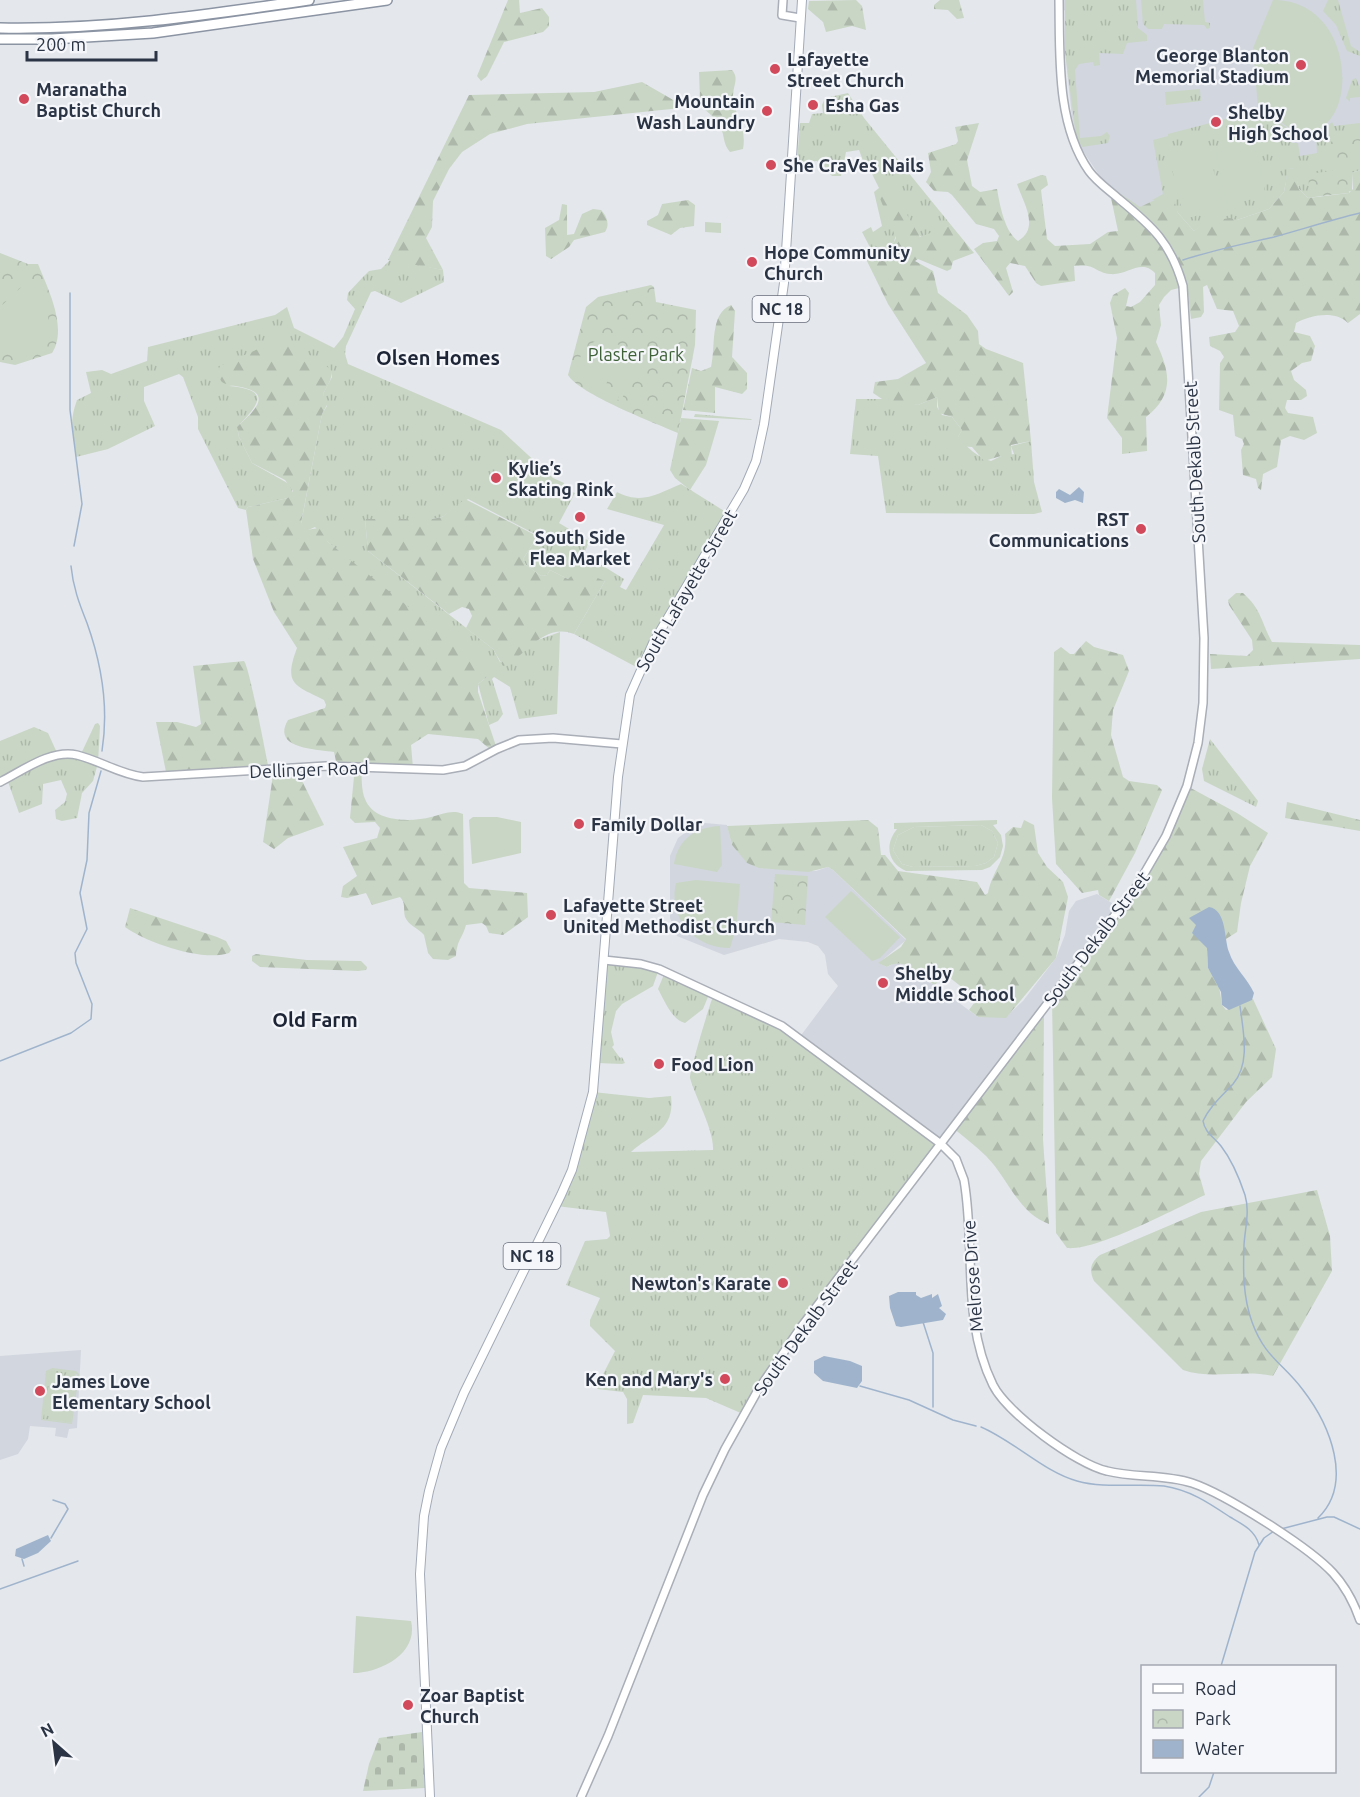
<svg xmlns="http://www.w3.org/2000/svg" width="1360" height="1797" font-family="Ubuntu,sans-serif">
<defs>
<pattern id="grass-tufts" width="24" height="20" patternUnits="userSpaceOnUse" patternTransform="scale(1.5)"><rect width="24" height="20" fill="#c9d6c5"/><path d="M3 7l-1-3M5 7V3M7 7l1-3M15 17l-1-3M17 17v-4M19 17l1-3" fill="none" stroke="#adb8ab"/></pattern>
<pattern id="forest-firs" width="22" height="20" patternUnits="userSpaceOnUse" patternTransform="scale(1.5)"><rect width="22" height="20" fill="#c9d6c5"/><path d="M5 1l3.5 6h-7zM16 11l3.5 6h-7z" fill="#adb8ab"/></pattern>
<pattern id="cemetery-stones" width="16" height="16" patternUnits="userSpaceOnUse" patternTransform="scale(1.5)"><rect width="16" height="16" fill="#c9d6c5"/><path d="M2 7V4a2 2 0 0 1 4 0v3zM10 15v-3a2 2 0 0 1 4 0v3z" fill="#adb8ab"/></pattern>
<pattern id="park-crowns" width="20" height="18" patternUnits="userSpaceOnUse" patternTransform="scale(1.5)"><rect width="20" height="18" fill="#c9d6c5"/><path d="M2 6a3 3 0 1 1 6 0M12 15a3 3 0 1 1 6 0" fill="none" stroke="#adb8ab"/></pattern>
</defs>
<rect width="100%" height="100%" fill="#e4e7ec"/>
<!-- built -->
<path fill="#d2d6de" d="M1061 0H1360V170L1140 209 1101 178 1079 145 1072 117 1065 52V10L1062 12Z
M705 823 727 825 732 845 747 862 760 868 816 871 828 867 833 870 906 940 879 963 887 967 895 963 908 966 922 979 935 985 978 1017H1006L1023 1001 1056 958 1065 935 1069 911 1076 901 1097 894 1120 908 941 1144 799 1038 838 986 828 974 825 955 818 946 808 942 779 939 724 955 677 936 670 918V856L678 838 690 829Z
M81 1350 77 1428 69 1429 67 1438 55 1436 56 1428 30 1426 28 1439 18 1454 0 1460V1356Z"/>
<!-- grass -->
<path fill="url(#grass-tufts)" d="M1065 0H1136L1138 28 1147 35V41L1127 43 1123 54 1099 53 1100 65 1094 66 1093 62 1079 64 1075 70 1080 138 1101 136 1107 132 1110 136 1108 143 1082 147 1076 136 1065 52Z
M1141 0H1203L1205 22 1210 23V28L1207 29 1204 25 1164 24 1162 29H1148L1143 24Z
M1328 0H1338L1351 46 1360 52V56L1347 51 1336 25 1323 11Z
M1356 78 1360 88V97L1350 98V102L1346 98 1352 80Z
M1200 89 1201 101 1166 105 1165 92Z
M848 93 864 118 951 225 923 238 917 234H896L894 242 873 253 862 232 871 227 873 232 882 226 874 192 879 188 868 166H865L859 150 846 152 841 176H832L817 161 797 163 800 123H809L812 114 823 113 822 105 825 98Z
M1256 111 1265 113 1295 133 1296 138H1292V143H1298L1300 156 1317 153 1316 136 1332 122 1334 126 1360 123V170L1352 173V191L1308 198 1299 189 1294 168 1288 169 1284 192 1269 209 1237 220 1204 224 1194 231 1178 213 1172 200H1152L1163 194 1153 140 1168 136V134Z
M391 259 443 270 444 282 401 303 375 291 371 292 346 346 345 354 348 364 501 430 553 478 564 483 562 488 575 493 559 523 589 541 584 554 624 579 620 587 626 590 664 525 607 509 617 492C642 505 657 494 681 484L729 514 640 669 574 634 605 581 576 574 568 579 550 570 547 575 541 576 526 565 523 559 536 539 535 534 468 499 442 517 432 519H365L368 551 493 649 500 662 509 663 532 642 560 632 557 714 519 719 510 687 494 677 492 679 503 714 498 721 489 725 478 684 487 677 328 542 315 527 306 531 301 524 322 414 327 406 323 394 332 377 331 372 229 386C272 390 259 404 237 427L239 437 252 463 291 485 293 495 288 498 248 507 246 510 238 508 198 429V417L183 377 179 374 144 387V401L155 426 108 449 76 457C74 433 68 425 77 400L91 393 86 372 102 370 111 374 147 361 148 347 275 315 287 307 294 328 334 348 343 337 355 309 347 300 348 293 363 277 369 271 381 269Z
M937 397V407L942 415 952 417 962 430 958 437C967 447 978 458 991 461L1001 456 1014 454 1011 446 1031 441 1034 482 1042 512 1034 514 886 513 878 456 850 454 856 399H897L918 405Z
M695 414 751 419 752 420 694 417Z
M95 724 98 723 100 726 98 763 93 781 82 793 77 818 62 821 56 819 55 810 65 802 67 794 61 780 43 784 42 804 19 813 7 779 0 782V741L34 727 48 733 58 755 80 756Z
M1210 739 1258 801 1256 807 1204 781 1202 769Z
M981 825 992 831 998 843 994 857 986 863 975 866 913 867 902 864 893 850 898 835 914 827Z
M604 960 659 969 653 986 622 1004 616 1011 611 1032 614 1045 612 1047 620 1058 622 1057 625 1063 622 1064 597 1063Z
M665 972 710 992 703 1009 685 1023C672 1020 664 1000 658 989Z
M714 994 761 1014 941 1144 801 1327 743 1414 706 1398 643 1395 633 1423 627 1424V1399L623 1392 597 1389V1386L615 1351 590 1326V1320L600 1298 566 1285 585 1241 607 1239 610 1236 606 1212 556 1206 593 1092 649 1098 671 1096C675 1131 652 1133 631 1152L713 1150C714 1130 696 1099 690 1078 689 1074 710 1002 714 994Z
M51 1370 74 1373 77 1376 71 1423 43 1419 48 1371Z"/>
<!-- forest -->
<path fill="url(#forest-firs)" d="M508 0H519L520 13 542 8 549 17V26L543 32 504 42 487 76 481 81 477 76Z
M856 0 862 6 866 30 852 26 826 32 823 22 808 9 809 1Z
M940 0H959L964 18 957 19 948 10 934 9V5Z
M732 70C740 79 732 87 733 98 735 116 747 128 743 149L730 152C723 144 725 138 721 128 717 119 708 112 700 106L527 124 490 134 462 152 449 169 433 201 432 227 426 238 443 270 388 260 469 95 594 92 642 82 675 101 700 100 699 72Z
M979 123 967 160 972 186 980 192 997 189C1000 205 1004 231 1018 241 1041 228 1022 200 1017 184L1041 175 1046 176 1048 185 1041 190 1047 239 1055 246 1090 244 1108 232 1118 231 1111 198 1118 192 1140 207 1157 199 1174 200 1178 213 1194 231 1205 222 1230 218 1237 220 1269 209 1284 192 1288 169 1295 168 1299 189 1308 198 1349 193 1353 189 1352 173 1360 170V314L1348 323C1335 310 1311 315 1296 323L1294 332 1310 336 1315 346 1311 361 1302 363 1291 371 1294 380 1306 390 1307 396 1301 400H1287L1285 408 1288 413 1313 417 1317 433 1304 440 1290 436 1281 440 1277 467 1263 474 1261 490 1258 488 1256 479 1243 475 1241 450 1244 444 1242 439 1235 436 1233 415 1219 410 1220 363 1224 357 1220 351 1210 346 1209 337 1235 332 1239 326 1233 311 1217 309 1207 285 1203 287 1204 312 1201 317 1191 319 1187 286 1171 290 1164 297 1159 305 1161 325 1156 342C1170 372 1175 394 1146 417L1147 451 1122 454V438L1107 418 1117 338 1110 303 1113 295 1125 288 1129 293 1126 306 1131 307 1140 302 1155 285V273C1141 258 1127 276 1110 274 1094 272 1096 263 1074 266L1075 281 1041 286 1036 283 1025 266 1010 263 1006 268 1013 292 1009 296 974 249 983 243 997 241 999 236 994 229 976 224 952 195 948 192 934 191 926 182 931 172 928 153 956 144 958 141 955 127Z
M891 187 920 237 951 225 974 253 953 261 951 269 947 271 918 259 915 261 933 271 938 293 967 315 978 331 979 344 986 349 1023 363 1031 441 1011 445 1012 457 1001 456 984 461 972 447 957 446 955 442 962 430 952 417 939 413 937 397 918 405 882 399 873 393 875 382 898 379 926 363 888 304 865 257 894 242 896 238 879 196 882 191Z
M688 200 695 205 694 226 680 228 671 235 647 225V221L658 215 662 204Z
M562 204 567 205V235L574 234 582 214 593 209 601 210C607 216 610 225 605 232L574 240 569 247 551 259 546 256 545 228 559 220Z
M731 305 735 311 732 357 747 373V389L742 394 715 387V413L683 410 692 368 701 371 711 367C716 348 709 314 731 305Z
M276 341C285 341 328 363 331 371 333 379 326 388 323 394L328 403 322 414 301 523 306 530 319 528 328 542 487 670V677L478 684V692L497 749 492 751 478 739 428 734 411 745 413 768 361 767C362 776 361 790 365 799 374 823 412 822 431 817 442 814 453 809 463 814L464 883 469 888 527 893 528 917 503 935 489 933 486 926 482 923 466 925C462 939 457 940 456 956L448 960 433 959 428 953 424 935C418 928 409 926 405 917 403 909 406 903 400 897L372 905 366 893 347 898 341 897 343 886 357 876 343 847 377 838 380 828 375 822 355 823 350 818 355 766H337L334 752C316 749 271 749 288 720L325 708 326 705 324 700C295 685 283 685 297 648L274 612 253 559 246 510 248 507 288 498 293 491 285 480 252 463 239 437 237 427C243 421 253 413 257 405 267 385 229 388 222 382 221 381 218 375 217 374L220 366Z
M681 418 719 421 706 465 690 490 675 478 670 470Z
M465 499 535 535 536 539 523 559 526 565 541 576 547 575 550 570 568 579 578 570 605 581 574 634C542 621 522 661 503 666L493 649 466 628 472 616 469 609 462 607 449 614 368 551 365 519H432L442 517Z
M1236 593H1243C1262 610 1261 622 1272 642L1360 645V659L1211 669 1210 654 1247 656 1253 650 1252 640 1229 605 1228 600Z
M1086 641 1094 647 1123 655 1129 671 1113 710 1111 735 1123 777 1129 781 1157 785 1162 790 1135 853 1109 901 1099 895 1098 890 1082 893 1056 864 1052 798 1054 652 1061 647 1070 654H1074Z
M244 661C249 666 265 750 268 765L166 772 156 722H177L196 727 201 724 193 666Z
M298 773 324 825 288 838 274 849 263 842 273 775Z
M1187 786 1237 813 1268 833 1250 866 1241 903 1237 932 1207 951 1208 968 1219 986 1222 1005 1226 1010 1253 999 1276 1049 1272 1077 1246 1102 1201 1161 1199 1174 1205 1195C1174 1209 1097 1251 1067 1248L1056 1233 1052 998 1150 866Z
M1287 802 1360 820V831L1285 818Z
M868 820 878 828 881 855H885L898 871 977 882 985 895 988 893C993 868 1008 860 1005 834L1013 827 1021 828 1024 820 1034 825 1038 853 1047 867 1063 882 1068 897 1056 958 1006 1018 978 1017 969 1010 977 999 945 974 935 985C919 978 907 955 887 967L878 963 901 947 906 939 833 870 828 867 808 872 759 868 747 863 732 845 727 826Z
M130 908 217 937 226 941 231 950 229 953C203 962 147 943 125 927Z
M256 954 307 960 361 961 367 967 366 970 358 971 260 967 252 961V956Z
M1044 1008 1043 1140 1049 1224C1018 1213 1008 1178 986 1156 976 1146 964 1137 953 1128Z
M1317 1190 1330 1236 1332 1271 1273 1376C1243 1369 1211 1380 1183 1370L1094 1281C1089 1270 1090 1263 1100 1255L1201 1212Z"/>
<!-- cemetery -->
<path fill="url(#cemetery-stones)" d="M422 1732 425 1788 363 1791 369 1764 379 1738Z"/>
<!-- park -->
<path fill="url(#park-crowns)" d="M1360 139V163L1329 166 1327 142Z
M1347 169 1349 193 1310 197 1308 174Z
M0 253 28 264H38C48 289 68 328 52 353L15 365 0 362Z
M651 285 654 287 656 302 696 310 695 345 678 433C655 423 579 394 568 375L586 307 598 297Z
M775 874 808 876 805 925 771 922Z"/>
<!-- pitch -->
<path fill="#c9d6c5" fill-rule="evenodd" d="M1273 0C1360 0 1360 137 1302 132 1286 131 1274 113 1258 108L1253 48Z
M1254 141 1266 196 1227 205 1215 150Z
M1207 143 1223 209 1184 219 1168 152Z
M705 222 721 223V233L705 232Z
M30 279C42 293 55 321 46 340 43 347 37 353 32 359L0 333V307Z
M601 340 642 351 622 399 618 400 573 377C579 361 582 343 601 340ZM619 375 627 382 618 398 605 391 608 377Z
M473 817H497L521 822V853L472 864 469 820Z
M997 820V824L993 825 1001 835 1003 846 1000 857 990 867 982 870 906 871C888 863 884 845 897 829H894V823ZM981 825 992 831 998 843 994 857 986 863 975 866 913 867 902 864 893 850 898 835 914 827Z
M720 826 722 865 717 872 674 864C678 839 696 827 720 826Z
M696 880 740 884 736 928 730 948C694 948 668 918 676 883Z
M851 891 900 937 880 958 872 961 825 917Z
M52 1368 76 1371 79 1374 72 1424 41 1420 46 1371ZM50 1370 77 1374 71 1423 43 1419Z
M356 1616 411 1621C419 1654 379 1673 353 1673Z"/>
<!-- water -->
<path fill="#9fb4cc" d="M1079 487 1084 492 1083 503 1075 500 1065 503 1056 498V492L1059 489 1070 495Z
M1209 907C1227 910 1224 939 1229 952 1234 968 1248 979 1254 993L1252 1000 1229 1010 1222 1005 1221 992 1208 968 1207 948 1192 933 1196 925 1189 918Z
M898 1292H916V1295L921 1298 932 1294V1298L938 1294 942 1306 939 1308 946 1314 943 1320 901 1327 896 1326 890 1308 889 1296Z
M824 1356 850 1361 862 1366V1381L857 1388 823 1381 814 1373V1361Z
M48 1535 51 1541 38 1553 24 1559 15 1556 16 1549Z"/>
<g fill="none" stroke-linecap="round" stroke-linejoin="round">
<!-- stream -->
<path stroke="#9fb4cc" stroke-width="1.5" d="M1183 260C1213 250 1243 244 1274 237 1303 229 1331 220 1360 213
M70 293V410L82 504 74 546
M71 566C73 587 79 603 87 623 102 665 109 707 102 751
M1240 1006C1243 1031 1251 1063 1233 1084 1222 1096 1210 1106 1203 1121 1205 1133 1214 1137 1221 1146 1231 1159 1240 1180 1245 1195 1250 1212 1245 1228 1244 1245 1243 1271 1243 1297 1252 1322 1265 1358 1283 1363 1303 1390 1330 1425 1354 1483 1318 1518
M0 1061 71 1033 91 1019 92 1004 76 963 75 953 87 929 80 893 87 860 89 813 101 771
M923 1322 933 1353V1407
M860 1386 909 1400 953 1420 976 1426
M981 1427C1014 1441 1044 1472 1077 1481 1105 1489 1135 1483 1164 1486 1190 1490 1209 1503 1230 1517 1242 1524 1255 1530 1259 1545
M1281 1529 1327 1517H1334L1360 1529
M51 1538 68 1509 65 1504 53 1500
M22 1559 24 1566
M0 1589 78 1561
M1221 1666 1255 1552 1264 1538 1274 1531
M1199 1797 1209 1787 1214 1772"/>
<defs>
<path id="secondary" d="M783 0 782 15 800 18
M0 782C22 771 51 749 77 755 101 761 119 774 143 777L326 766 443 770 465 766 497 749 519 740 553 738 622 744
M604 960 641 964 659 969 782 1026 941 1144 956 1159 964 1180C976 1249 961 1320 993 1385 1007 1413 1076 1464 1107 1471 1135 1478 1164 1474 1192 1483 1225 1494 1309 1547 1333 1573 1345 1586 1354 1603 1360 1620
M581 1797 608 1736 703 1495 725 1449 758 1390 801 1327 1137 886 1166 836 1187 786 1198 743 1203 703 1204 638 1183 286C1171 243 1153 227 1119 199 1109 190 1097 182 1089 171 1056 124 1060 55 1059 0"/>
<path id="primary" d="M430 1797 420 1574 424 1516 429 1491 441 1448 464 1393 561 1195 572 1170 593 1092 618 777 630 695 653 643 744 489 756 461 764 424 784 283 802 0"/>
<path id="highway" d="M0 28C105 30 206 15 309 0
M0 39H52L153 33 387 0"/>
</defs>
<!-- secondary casing -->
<use href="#secondary" stroke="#a9aeb7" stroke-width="10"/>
<!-- primary casing -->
<use href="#primary" stroke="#a3abb8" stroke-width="10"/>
<!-- highway casing -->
<use href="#highway" stroke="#8b94a3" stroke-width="12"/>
<!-- secondary -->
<use href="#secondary" stroke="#fff" stroke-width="7"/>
<!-- primary -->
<use href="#primary" stroke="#fff" stroke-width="8"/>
<!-- highway -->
<use href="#highway" stroke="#fff" stroke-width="9"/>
</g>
<!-- markers -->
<g fill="#d1495b" stroke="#f4f6f9" stroke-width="2">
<circle cx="1301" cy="65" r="6"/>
<circle cx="775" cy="69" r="6"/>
<circle cx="24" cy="99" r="6"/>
<circle cx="813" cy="105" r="6"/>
<circle cx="767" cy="111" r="6"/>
<circle cx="1216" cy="122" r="6"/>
<circle cx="771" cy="165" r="6"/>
<circle cx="752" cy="262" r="6"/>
<circle cx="496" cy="478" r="6"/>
<circle cx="580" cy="517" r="6"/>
<circle cx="1141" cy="529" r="6"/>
<circle cx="579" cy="824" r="6"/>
<circle cx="551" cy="915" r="6"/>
<circle cx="883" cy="983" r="6"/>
<circle cx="659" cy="1064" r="6"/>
<circle cx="783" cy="1283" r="6"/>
<circle cx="725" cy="1379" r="6"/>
<circle cx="40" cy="1391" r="6"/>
<circle cx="408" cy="1705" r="6"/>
</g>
<g text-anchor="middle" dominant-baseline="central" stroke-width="4.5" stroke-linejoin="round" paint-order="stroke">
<!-- shield labels -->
<g fill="#f4f6f9" stroke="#676e7b" stroke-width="1.5">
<rect x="752.5" y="296" width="57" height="26" rx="4.5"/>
<rect x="503.5" y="1243" width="57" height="26" rx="4.5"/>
</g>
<g font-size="16" font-weight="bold" fill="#2b3445">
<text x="781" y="309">NC 18</text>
<text x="532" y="1256">NC 18</text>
</g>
<!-- poi labels -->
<g font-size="18" font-weight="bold" fill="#2b3445" stroke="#f4f6f9" text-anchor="start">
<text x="1289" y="55" text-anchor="end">George Blanton<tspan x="1289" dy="21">Memorial Stadium</tspan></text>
<text x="787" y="59">Lafayette<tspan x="787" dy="21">Street Church</tspan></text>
<text x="36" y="89">Maranatha<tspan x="36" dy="21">Baptist Church</tspan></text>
<text x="755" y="101" text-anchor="end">Mountain<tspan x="755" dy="21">Wash Laundry</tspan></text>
<text x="825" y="105">Esha Gas</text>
<text x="1228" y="112">Shelby<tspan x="1228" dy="21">High School</tspan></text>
<text x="783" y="165">She CraVes Nails</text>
<text x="764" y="252">Hope Community<tspan x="764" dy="21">Church</tspan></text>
<text x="508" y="468">Kylie’s<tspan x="508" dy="21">Skating Rink</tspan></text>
<text x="1129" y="519" text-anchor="end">RST<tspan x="1129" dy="21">Communications</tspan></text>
<text x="580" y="537" text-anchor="middle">South Side<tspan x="580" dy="21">Flea Market</tspan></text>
<text x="591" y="824">Family Dollar</text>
<text x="563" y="905">Lafayette Street<tspan x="563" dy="21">United Methodist Church</tspan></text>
<text x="895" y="973">Shelby<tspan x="895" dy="21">Middle School</tspan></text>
<text x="671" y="1064">Food Lion</text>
<text x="771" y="1283" text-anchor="end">Newton's Karate</text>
<text x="713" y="1379" text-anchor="end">Ken and Mary's</text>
<text x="52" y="1381">James Love<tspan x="52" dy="21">Elementary School</tspan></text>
<text x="420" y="1695">Zoar Baptist<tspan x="420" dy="21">Church</tspan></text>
</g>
<!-- park labels -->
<g font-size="18" fill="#3f6138" stroke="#f4f6f9">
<text x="636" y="354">Plaster Park</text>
</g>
<!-- street labels -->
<g font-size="18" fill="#2b3445" stroke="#f4f6f9">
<text transform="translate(1194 462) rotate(-93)">South Dekalb Street</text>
<text transform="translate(686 590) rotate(-60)">South Lafayette Street</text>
<text transform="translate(309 769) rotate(-2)">Dellinger Road</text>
<text transform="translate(1096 938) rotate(-53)">South Dekalb Street</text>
<text transform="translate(972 1276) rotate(-94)">Melrose Drive</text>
<text transform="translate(805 1327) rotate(-54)">South Dekalb Street</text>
</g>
<!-- neighbourhood labels -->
<g font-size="20" font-weight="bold" fill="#1d2536" stroke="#f4f6f9">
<text x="438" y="357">Olsen Homes</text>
<text x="315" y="1019">Old Farm</text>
</g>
</g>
<!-- legend -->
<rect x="1141" y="1665" width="195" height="108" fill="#f4f6f9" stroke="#a4a8b1" stroke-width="1.5"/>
<rect x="1153" y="1684" width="30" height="9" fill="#ffffff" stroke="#a4a8b1" stroke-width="1.5"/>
<text x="1195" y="1695" font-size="18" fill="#2b3445">Road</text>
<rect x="1153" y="1710" width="30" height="18" fill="url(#park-crowns)" stroke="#a4a8b1" stroke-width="1.5"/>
<text x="1195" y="1725" font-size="18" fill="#2b3445">Park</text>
<rect x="1153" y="1740" width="30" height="18" fill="#9fb4cc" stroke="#a4a8b1" stroke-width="1.5"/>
<text x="1195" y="1755" font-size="18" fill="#2b3445">Water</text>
<!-- north arrow -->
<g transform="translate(54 1743) rotate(332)" stroke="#f4f6f9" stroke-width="4.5" paint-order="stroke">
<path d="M0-4.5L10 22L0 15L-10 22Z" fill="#2b3445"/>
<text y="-9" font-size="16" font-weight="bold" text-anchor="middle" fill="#2b3445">N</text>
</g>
<!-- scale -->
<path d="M27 51v9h129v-9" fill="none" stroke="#2b3445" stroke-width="3"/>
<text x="36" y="51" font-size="18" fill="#2b3445" stroke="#f4f6f9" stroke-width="4.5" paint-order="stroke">200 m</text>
</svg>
